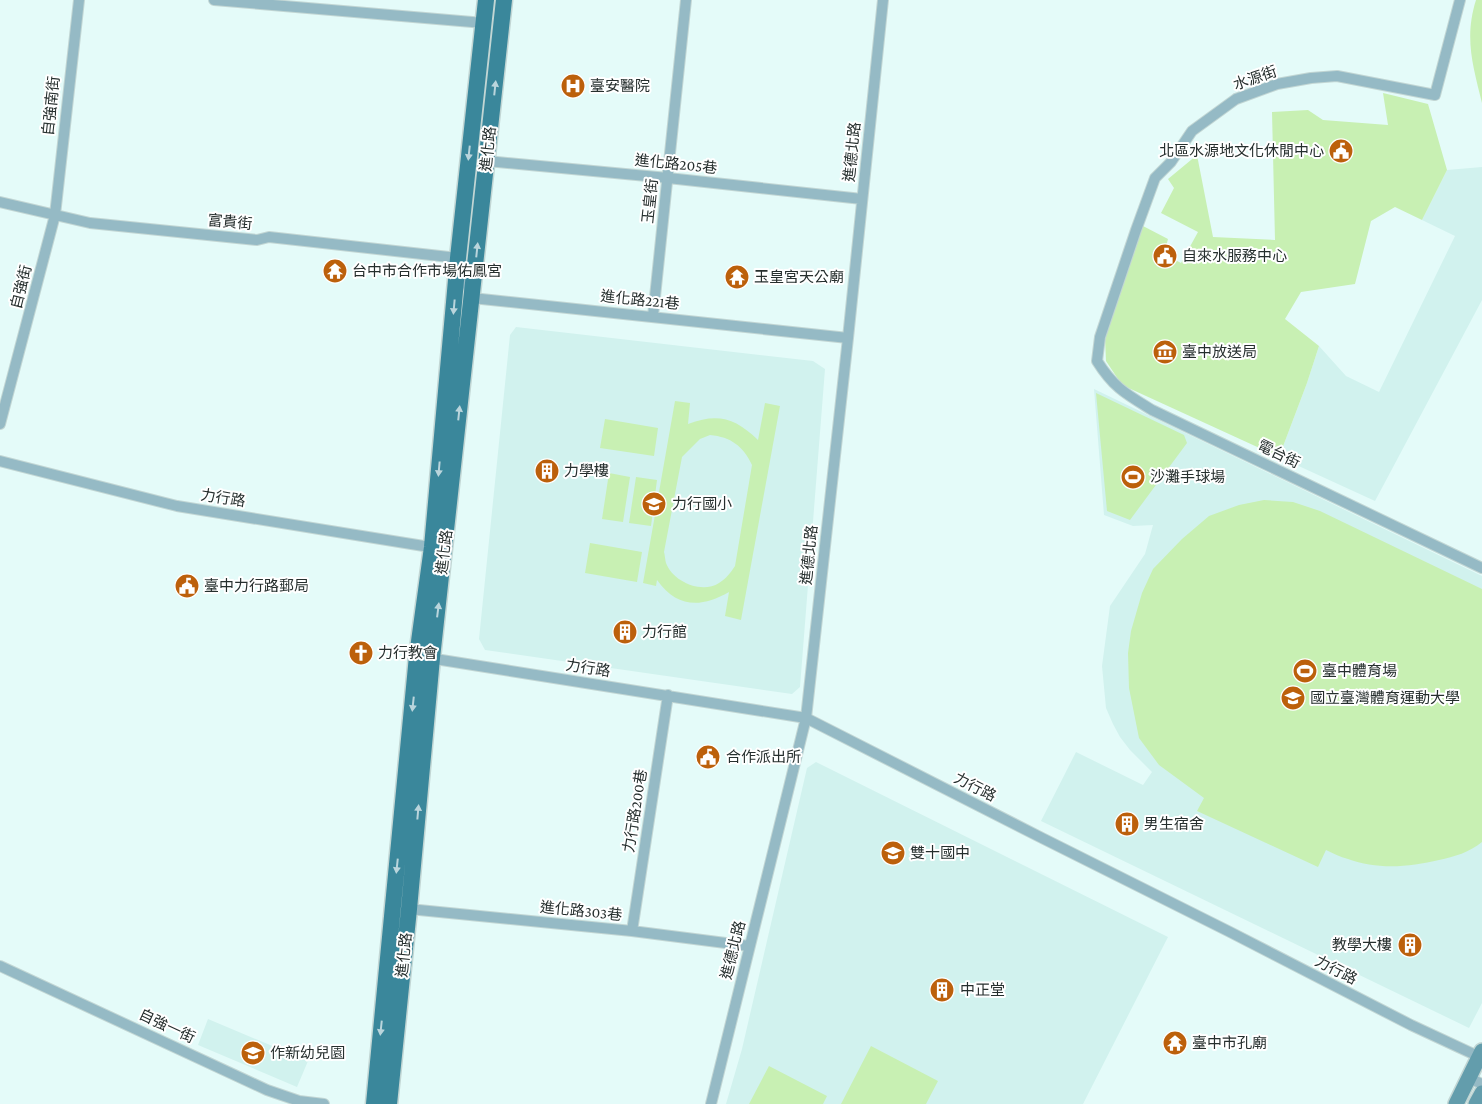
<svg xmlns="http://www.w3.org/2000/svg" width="1482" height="1104" font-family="'Crimson Pro','Noto Sans TC',serif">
<rect width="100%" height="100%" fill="#e4fbf9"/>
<!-- built -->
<path fill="#d1f2ee" d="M1482 167V300L1375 501 1279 457 1307 383 1319 346 1346 376 1379 392 1455 236 1422 220 1447 170Z
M516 327 813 361 825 369 800 687 792 694 485 650 479 639 510 335Z
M1094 389 1482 576V1003L1469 1028 1041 821 1076 752 1143 785 1152 772 1130 750 1120 737 1113 724 1106 708 1102 666 1110 606 1145 554 1153 525 1133 526 1104 515Z
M816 762 1168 937 1083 1104H726L742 1049 807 768Z
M208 1019 308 1061 297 1087 198 1045Z"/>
<!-- green -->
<path fill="#c8f0b3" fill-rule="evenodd" d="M1476 0H1482V103C1473 66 1464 38 1476 0Z
M1383 93 1428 104 1447 170 1422 220 1395 207 1371 221 1355 284 1301 292 1285 319 1319 346 1307 383 1279 457 1122 385 1106 361 1105 338 1143 226 1168 239 1164 254 1181 263 1198 232 1161 213 1174 188 1168 179 1197 155 1213 237 1275 240 1272 112 1308 110 1323 120 1388 125Z
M1096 393 1184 435 1187 443 1130 520 1107 511Z
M675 401 690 403 688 424C718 413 735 418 758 440L765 403 780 406 741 620 725 616 729 592C701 608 677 608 657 580L656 586 643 583ZM710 435C731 437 743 446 752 465L735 566C731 572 726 579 719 583 702 594 673 582 666 563 665 560 665 555 664 552L682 457 700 439Z
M605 419 658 428 654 456 600 448Z
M609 473 630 477 623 522 602 519Z
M636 477 657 480 651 526 629 523Z
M1264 500 1293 502 1320 511 1482 589V842C1470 852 1454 857 1439 860 1410 867 1377 870 1348 859 1340 857 1333 853 1326 850L1318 867 1197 811 1204 798 1159 765 1139 738 1129 688 1128 653 1131 631 1142 593 1153 569 1182 539 1209 516 1239 505Z
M590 543 642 552 637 582 585 573Z
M871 1046 938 1081 926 1104H841Z
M769 1066 827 1096 823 1104H749Z"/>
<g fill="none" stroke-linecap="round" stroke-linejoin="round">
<defs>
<path id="street" d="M214 0 484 23
M1460 0 1435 95 1337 76 1311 78 1277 84 1236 99 1192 131 1171 162 1155 178 1136 230 1100 337 1097 361C1114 388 1126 394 1152 410L1482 568
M487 161 668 178 862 199
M0 202 90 223 257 240 269 237 458 258 472 298 848 338
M653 316 686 0
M0 424 55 215 79 0
M0 461 177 506 436 548
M429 658 806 718 1042 838 1230 932 1411 1025 1482 1058
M409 909 632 931 749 946
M632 931 668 695
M0 966 267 1090 299 1101 324 1104
M1469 1078 1482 1084
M711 1104 806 718 848 338 883 0"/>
<path id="secondary" d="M1456 1104 1482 1051
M1476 1104 1482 1093"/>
<path id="primary" d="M374 1104 417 656 432 547 458 258 486 0
M389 1104 409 909 432 658 504 0"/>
</defs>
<!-- street casing -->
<use href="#street" stroke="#c2d6d4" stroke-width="12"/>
<!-- secondary casing -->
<use href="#secondary" stroke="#c2d6d4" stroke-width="18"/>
<!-- primary casing -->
<use href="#primary" stroke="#c2d6d4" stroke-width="19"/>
<!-- street -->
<use href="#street" stroke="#95bac5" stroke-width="10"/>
<!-- secondary -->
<use href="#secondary" stroke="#639dac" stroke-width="15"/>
<!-- primary -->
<use href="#primary" stroke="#3a879b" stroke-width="16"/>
</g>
<!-- one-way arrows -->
<defs><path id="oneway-solid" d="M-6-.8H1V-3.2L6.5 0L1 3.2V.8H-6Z" transform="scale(1.25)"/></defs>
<g fill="#bad5dc">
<use href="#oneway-solid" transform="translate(495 88) rotate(-84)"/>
<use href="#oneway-solid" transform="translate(469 153) rotate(96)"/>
<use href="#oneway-solid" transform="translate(477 250) rotate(-84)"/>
<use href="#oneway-solid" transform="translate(454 307) rotate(95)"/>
<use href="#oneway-solid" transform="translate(459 413) rotate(-84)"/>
<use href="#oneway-solid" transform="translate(439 469) rotate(95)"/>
<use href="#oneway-solid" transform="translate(438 610) rotate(-83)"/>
<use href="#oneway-solid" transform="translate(413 704) rotate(96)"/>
<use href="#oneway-solid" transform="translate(418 812) rotate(-85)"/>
<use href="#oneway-solid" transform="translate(397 866) rotate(96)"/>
<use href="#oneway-solid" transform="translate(381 1028) rotate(96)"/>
</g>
<!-- icons -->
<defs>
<symbol id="hospital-disc" viewBox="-11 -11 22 22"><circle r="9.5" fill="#bc600b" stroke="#fff"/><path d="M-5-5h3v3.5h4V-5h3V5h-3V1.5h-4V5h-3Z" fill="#fff"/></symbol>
<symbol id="civic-disc" viewBox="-11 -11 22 22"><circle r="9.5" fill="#bc600b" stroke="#fff"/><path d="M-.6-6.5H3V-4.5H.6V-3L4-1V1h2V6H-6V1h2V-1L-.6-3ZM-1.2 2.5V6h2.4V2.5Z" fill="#fff"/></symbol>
<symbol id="temple-disc" viewBox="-11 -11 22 22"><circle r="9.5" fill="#bc600b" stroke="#fff"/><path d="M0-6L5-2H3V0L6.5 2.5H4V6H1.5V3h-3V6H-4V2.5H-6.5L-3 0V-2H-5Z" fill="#fff"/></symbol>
<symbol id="museum-disc" viewBox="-11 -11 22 22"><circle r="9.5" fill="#bc600b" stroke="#fff"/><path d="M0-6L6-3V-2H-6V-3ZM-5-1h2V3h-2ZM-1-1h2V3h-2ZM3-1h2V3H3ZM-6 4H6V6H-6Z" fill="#fff"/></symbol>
<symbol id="building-disc" viewBox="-11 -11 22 22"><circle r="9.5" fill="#bc600b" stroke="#fff"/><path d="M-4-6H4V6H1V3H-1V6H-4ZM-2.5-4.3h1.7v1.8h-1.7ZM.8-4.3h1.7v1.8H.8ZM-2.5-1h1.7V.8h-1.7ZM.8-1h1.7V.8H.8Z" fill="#fff"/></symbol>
<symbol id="stadium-disc" viewBox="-11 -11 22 22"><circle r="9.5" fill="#bc600b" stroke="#fff"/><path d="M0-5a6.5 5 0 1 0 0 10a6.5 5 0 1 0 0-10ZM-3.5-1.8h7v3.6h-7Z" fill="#fff"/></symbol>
<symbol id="school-disc" viewBox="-11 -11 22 22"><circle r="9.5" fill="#bc600b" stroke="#fff"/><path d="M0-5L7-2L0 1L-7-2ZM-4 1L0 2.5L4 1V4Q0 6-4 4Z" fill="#fff"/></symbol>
<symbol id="church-disc" viewBox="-11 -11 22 22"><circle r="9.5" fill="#bc600b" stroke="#fff"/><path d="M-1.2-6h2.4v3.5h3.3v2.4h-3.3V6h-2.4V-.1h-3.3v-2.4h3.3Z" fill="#fff"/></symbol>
<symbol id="university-disc" viewBox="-11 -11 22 22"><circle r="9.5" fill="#bc600b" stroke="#fff"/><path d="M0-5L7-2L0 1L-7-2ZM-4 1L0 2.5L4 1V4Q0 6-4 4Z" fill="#fff"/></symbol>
</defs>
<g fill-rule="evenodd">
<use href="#hospital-disc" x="559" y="72" width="28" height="28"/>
<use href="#civic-disc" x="1327" y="137" width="28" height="28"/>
<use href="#civic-disc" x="1151" y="242" width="28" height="28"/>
<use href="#temple-disc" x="321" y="257" width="28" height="28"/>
<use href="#temple-disc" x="723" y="263" width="28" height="28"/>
<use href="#museum-disc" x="1151" y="338" width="28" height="28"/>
<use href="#building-disc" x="533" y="457" width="28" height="28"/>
<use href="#stadium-disc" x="1119" y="463" width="28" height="28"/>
<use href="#school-disc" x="640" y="490" width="28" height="28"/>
<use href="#civic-disc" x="173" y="572" width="28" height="28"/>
<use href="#building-disc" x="611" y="618" width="28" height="28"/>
<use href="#church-disc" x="347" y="639" width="28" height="28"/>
<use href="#stadium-disc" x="1291" y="657" width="28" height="28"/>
<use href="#university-disc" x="1279" y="684" width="28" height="28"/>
<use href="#civic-disc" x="694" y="743" width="28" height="28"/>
<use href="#building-disc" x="1113" y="810" width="28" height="28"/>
<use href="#school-disc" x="879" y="839" width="28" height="28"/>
<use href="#building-disc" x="1396" y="931" width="28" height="28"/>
<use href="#building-disc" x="928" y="976" width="28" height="28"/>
<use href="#temple-disc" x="1161" y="1029" width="28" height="28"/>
<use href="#school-disc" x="239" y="1039" width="28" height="28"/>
</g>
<g text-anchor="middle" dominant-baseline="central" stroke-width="4" stroke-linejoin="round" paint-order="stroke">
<!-- street labels -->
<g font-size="15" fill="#262f2e" stroke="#fff">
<text transform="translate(1255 78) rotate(-19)">水源街</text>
<text transform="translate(51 106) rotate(-84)">自強南街</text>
<text transform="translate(488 149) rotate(-84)">進化路</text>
<text transform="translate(852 152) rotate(-84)">進德北路</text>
<text transform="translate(676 164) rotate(6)">進化路205巷</text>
<text transform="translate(650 201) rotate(-84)">玉皇街</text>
<text transform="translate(230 222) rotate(5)">富貴街</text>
<text transform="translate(21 287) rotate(-76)">自強街</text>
<text transform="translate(640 300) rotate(6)">進化路221巷</text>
<text transform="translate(1279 454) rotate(26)">電台街</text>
<text transform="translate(223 498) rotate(9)">力行路</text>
<text transform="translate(444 552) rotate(-83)">進化路</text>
<text transform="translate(809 555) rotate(-84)">進德北路</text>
<text transform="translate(588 668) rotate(9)">力行路</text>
<text transform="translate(975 787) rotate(27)">力行路</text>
<text transform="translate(635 811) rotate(-81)">力行路200巷</text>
<text transform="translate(581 911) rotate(6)">進化路303巷</text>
<text transform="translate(733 950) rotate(-76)">進德北路</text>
<text transform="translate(404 955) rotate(-84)">進化路</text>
<text transform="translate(1336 970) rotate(27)">力行路</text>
<text transform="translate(167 1026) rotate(25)">自強一街</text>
</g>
<!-- poi labels -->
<g font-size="15" fill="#262f2e" stroke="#fff" text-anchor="start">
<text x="590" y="86">臺安醫院</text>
<text x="1324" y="151" text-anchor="end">北區水源地文化休閒中心</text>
<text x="1182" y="256">自來水服務中心</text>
<text x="352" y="271">台中市合作市場佑鳳宮</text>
<text x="754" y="277">玉皇宮天公廟</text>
<text x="1182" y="352">臺中放送局</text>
<text x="564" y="471">力學樓</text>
<text x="1150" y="477">沙灘手球場</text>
<text x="672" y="504">力行國小</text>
<text x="204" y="586">臺中力行路郵局</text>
<text x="642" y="632">力行館</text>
<text x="378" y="653">力行教會</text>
<text x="1322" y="671">臺中體育場</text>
<text x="1310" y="698">國立臺灣體育運動大學</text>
<text x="726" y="757">合作派出所</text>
<text x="1144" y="824">男生宿舍</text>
<text x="910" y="853">雙十國中</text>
<text x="1392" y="945" text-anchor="end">教學大樓</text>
<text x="960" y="990">中正堂</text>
<text x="1192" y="1043">臺中市孔廟</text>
<text x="270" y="1053">作新幼兒園</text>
</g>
</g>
</svg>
